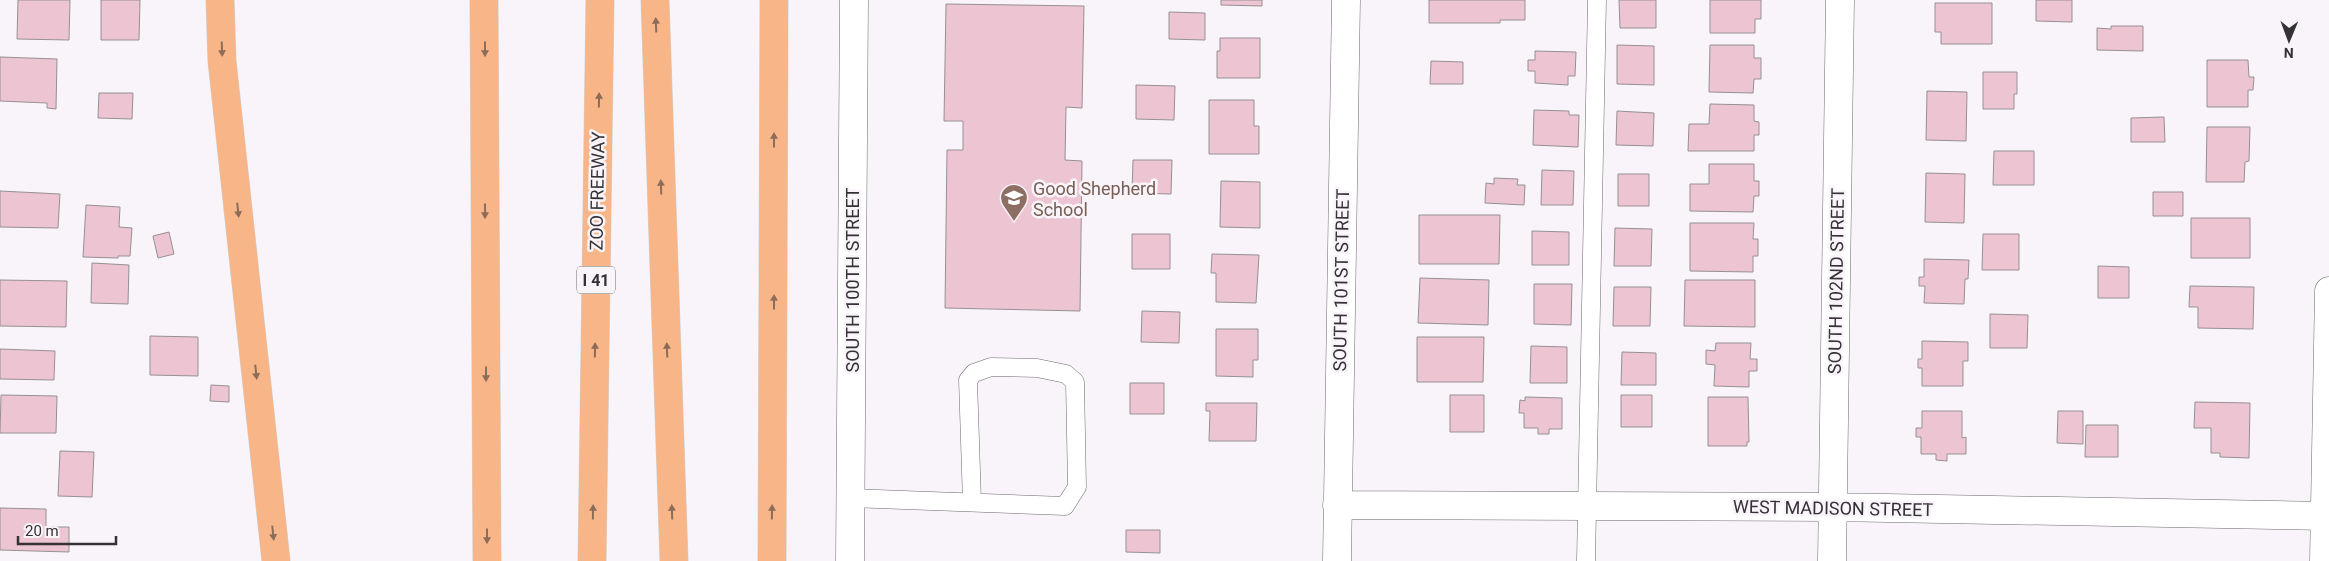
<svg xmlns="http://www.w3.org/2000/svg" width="2329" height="561" font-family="Roboto,sans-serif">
<rect width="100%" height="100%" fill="#f8f4f9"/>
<!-- building -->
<path fill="#edc5d2" stroke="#969092" d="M18 0H70L69 40 17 39Z
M101 0H140L139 40H101Z
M1221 0H1262V6L1221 5Z
M1429 0H1525V20H1500V23H1429Z
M1619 0H1656V28H1620Z
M1710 0H1761V19H1755V33H1710Z
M2036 0H2072V22L2036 21Z
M1935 3H1992V44H1941V32H1935Z
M946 4 1084 6 1082 108 1066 107 1065 160 1082 161 1080 311 945 308 947 150H963V121H944Z
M1169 12 1205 13V40L1169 39Z
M2111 26H2143V51L2097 50V28L2111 29Z
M1220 38H1260V78H1217V51H1220Z
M1617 45 1654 46V85L1617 84Z
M1710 45H1754V58H1761V79H1754L1753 93 1709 92Z
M1535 51 1576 52 1575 76H1568V85L1535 83V71H1528V60H1535Z
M0 57 57 59 56 109 47 108V103L0 101Z
M2207 60H2248L2249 77H2254L2253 90H2248V107H2207Z
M1431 61 1463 62V84H1430Z
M1983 72H2017V94H2014V109H1983Z
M1136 85 1175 86 1174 120 1136 119Z
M1927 91 1967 92 1966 141 1926 140Z
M99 93H133L132 119 98 118Z
M1209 100H1254V126H1259V154H1209Z
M1710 104 1754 105V121L1759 122V135H1754V151H1688L1689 124H1709Z
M1534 110 1569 111V115H1579L1578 147 1533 145Z
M1617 111 1654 113 1653 146 1616 145Z
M2164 117 2165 142H2131V118Z
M2207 127H2250L2249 161 2245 162 2244 182H2206Z
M1994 151H2034V185H1993Z
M1133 160H1172L1171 194 1132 193Z
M1709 164H1754V181H1759V196H1754L1753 212 1690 211V184H1709Z
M1542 170 1574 171 1573 205H1541Z
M1926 173 1965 174 1964 223 1925 222Z
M1618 174H1649V206H1618Z
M1494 178 1518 179 1517 185H1525L1524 205 1485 203 1486 183 1494 184Z
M1221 181 1260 182V228L1220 227Z
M0 191 60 194 58 228 0 227Z
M2153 192H2183V216H2153Z
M86 205 120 207 119 227 132 228 130 256H118V258L83 257Z
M1419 215H1500L1499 264H1419Z
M2191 218H2250V258H2191Z
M1690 223H1754L1753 239H1758V256H1753V272L1690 271Z
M1615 228 1652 229 1651 266H1614Z
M1532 231 1569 232V265H1532Z
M169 232 174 254 158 258 153 236Z
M1132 234H1170V269H1132Z
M1983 234H2019V270H1982Z
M1212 254 1259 255 1256 303 1216 302V273H1211Z
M1924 259 1969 260 1968 279H1965L1964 304 1924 303 1925 286H1919V277H1924Z
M92 263 129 265 128 304 91 303Z
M2098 266 2129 267V298H2098Z
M1420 278 1489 280 1488 325 1418 323Z
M0 280 67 281 66 327 0 326Z
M1685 280H1755V327L1684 326Z
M1534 284H1572L1571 325 1534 324Z
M2190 286 2254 287 2253 329 2198 328V307H2189Z
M1614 287H1651L1650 326H1613Z
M1142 311 1180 312 1179 343 1141 342Z
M1990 314 2028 315 2027 348H1990Z
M1216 329H1258V360H1253V377L1216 376Z
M150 336 198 337V376L150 375Z
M1417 337H1484L1483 382H1417Z
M1922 341 1968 342V361H1963V386H1922V368H1918V359H1922Z
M1716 343H1751L1750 359H1757V371H1749V387L1714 386 1715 365 1706 364V350L1715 351Z
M1531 346 1567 347V383H1530Z
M0 349 55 351 54 380 0 379Z
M1622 352 1656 353V385H1621Z
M1130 383H1164V414H1130Z
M211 385 229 386V402L210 401Z
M1 395 57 396 56 433H0Z
M1450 395H1484V432H1450Z
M1621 395H1652V427H1621Z
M1525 397 1562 398V429H1549V434H1538V428H1524V413H1519L1520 400 1525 401Z
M1708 397H1748L1749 442H1747V446H1708Z
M2195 402 2250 403 2249 458 2220 457V453H2211V428H2194Z
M1206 403H1257L1256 441H1209L1210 411H1206Z
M1922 411H1962V438L1966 437V454H1947V461L1936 460V454H1921V437H1916V428H1922Z
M2058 411H2083V444L2057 443Z
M2086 425H2118V457H2085Z
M60 451 94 452 92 497 58 496Z
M0 508 46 509V527H69V552L0 550Z
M1126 530H1160V553L1126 552Z"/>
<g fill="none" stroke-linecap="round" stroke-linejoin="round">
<defs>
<path id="lane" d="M850 498 1065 506 1077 487 1075 382 1066 374 1037 368 991 367 974 373 968 380 972 502
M1586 561 1597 0"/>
<path id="street" d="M1337 505 1833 507 2329 516
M1337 561 1346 0
M1832 561 1840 0
M2324 561 2329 291"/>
<path id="secondary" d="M850 561 854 0"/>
<path id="highway" d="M220 0 222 61 276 561
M484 0 487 561
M655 0 674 561
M592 561 600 0
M772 561 774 0"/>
</defs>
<!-- lane casing -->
<use href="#lane" stroke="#6d6a6e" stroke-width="19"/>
<!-- street casing -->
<use href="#street" stroke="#6d6a6e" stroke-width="29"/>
<!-- secondary casing -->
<use href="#secondary" stroke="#6d6a6e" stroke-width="29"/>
<!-- highway casing -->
<use href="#highway" stroke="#d2d2d2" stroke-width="29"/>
<!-- lane -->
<use href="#lane" stroke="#fff" stroke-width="18"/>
<!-- street -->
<use href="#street" stroke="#fff" stroke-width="28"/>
<!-- secondary -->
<use href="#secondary" stroke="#fff" stroke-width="28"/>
<!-- highway -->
<use href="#highway" stroke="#f8b587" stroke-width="28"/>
</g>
<!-- one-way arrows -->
<defs><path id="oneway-solid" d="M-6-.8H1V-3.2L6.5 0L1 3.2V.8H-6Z" transform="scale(1.25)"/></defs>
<g fill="#8c6d59">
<use href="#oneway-solid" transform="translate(656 25) rotate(-92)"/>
<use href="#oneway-solid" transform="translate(222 49) rotate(88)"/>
<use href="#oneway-solid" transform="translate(485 49) rotate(90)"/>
<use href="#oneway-solid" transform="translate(599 100) rotate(-89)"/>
<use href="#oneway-solid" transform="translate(774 140) rotate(-90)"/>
<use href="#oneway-solid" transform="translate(661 187) rotate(-92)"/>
<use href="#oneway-solid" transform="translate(238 210) rotate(84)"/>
<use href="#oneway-solid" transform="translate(485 211) rotate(90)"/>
<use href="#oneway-solid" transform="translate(774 302) rotate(-90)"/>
<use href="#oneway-solid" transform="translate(595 350) rotate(-89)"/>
<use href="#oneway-solid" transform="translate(667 350) rotate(-92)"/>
<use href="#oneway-solid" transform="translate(256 372) rotate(84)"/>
<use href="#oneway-solid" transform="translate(486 374) rotate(90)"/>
<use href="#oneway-solid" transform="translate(593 512) rotate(-89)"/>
<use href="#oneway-solid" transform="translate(672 512) rotate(-92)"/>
<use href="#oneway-solid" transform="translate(772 512) rotate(-89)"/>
<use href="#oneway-solid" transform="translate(273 533) rotate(84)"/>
<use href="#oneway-solid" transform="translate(487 536) rotate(90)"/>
</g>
<!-- icons -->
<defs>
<symbol id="school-pin" viewBox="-11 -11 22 30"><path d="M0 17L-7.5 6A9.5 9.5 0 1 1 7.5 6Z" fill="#8d6e63" stroke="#f8f4f9"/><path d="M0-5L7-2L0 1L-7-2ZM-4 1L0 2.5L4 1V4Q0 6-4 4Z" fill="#fff"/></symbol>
</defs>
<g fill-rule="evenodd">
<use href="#school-pin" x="998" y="182" width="32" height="43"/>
</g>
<g text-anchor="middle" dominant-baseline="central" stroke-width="5" stroke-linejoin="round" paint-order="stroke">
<!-- shield labels -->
<rect fill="#f8f4f9" stroke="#6f6c6f" stroke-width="1" x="577" y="266.5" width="38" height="27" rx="4"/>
<g font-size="16" font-weight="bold" fill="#343234">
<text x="596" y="280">I 41</text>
</g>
<!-- education labels -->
<g font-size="18" fill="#785e54" stroke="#f8f4f9" text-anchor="start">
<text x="1033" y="188">Good Shepherd<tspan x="1033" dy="21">School</tspan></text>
</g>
<!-- street labels -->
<g font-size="18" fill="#343234" stroke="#f8f4f9">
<text transform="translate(597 191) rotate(-89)">ZOO FREEWAY</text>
<text transform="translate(852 280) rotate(-90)">SOUTH 100TH STREET</text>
<text transform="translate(1341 280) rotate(-89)">SOUTH 101ST STREET</text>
<text transform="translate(1836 281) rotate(-89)">SOUTH 102ND STREET</text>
<text transform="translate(1833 508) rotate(1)">WEST MADISON STREET</text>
</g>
</g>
<!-- north arrow -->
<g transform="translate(2289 40) rotate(181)" stroke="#f8f4f9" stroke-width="4" paint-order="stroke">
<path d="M0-4L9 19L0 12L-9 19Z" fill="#343234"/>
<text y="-8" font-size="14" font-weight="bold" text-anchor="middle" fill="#343234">N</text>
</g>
<!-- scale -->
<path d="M18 536v8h98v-8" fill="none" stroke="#343234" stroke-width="2.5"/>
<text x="25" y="536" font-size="15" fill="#343234" stroke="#f8f4f9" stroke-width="4" paint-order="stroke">20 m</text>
</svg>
